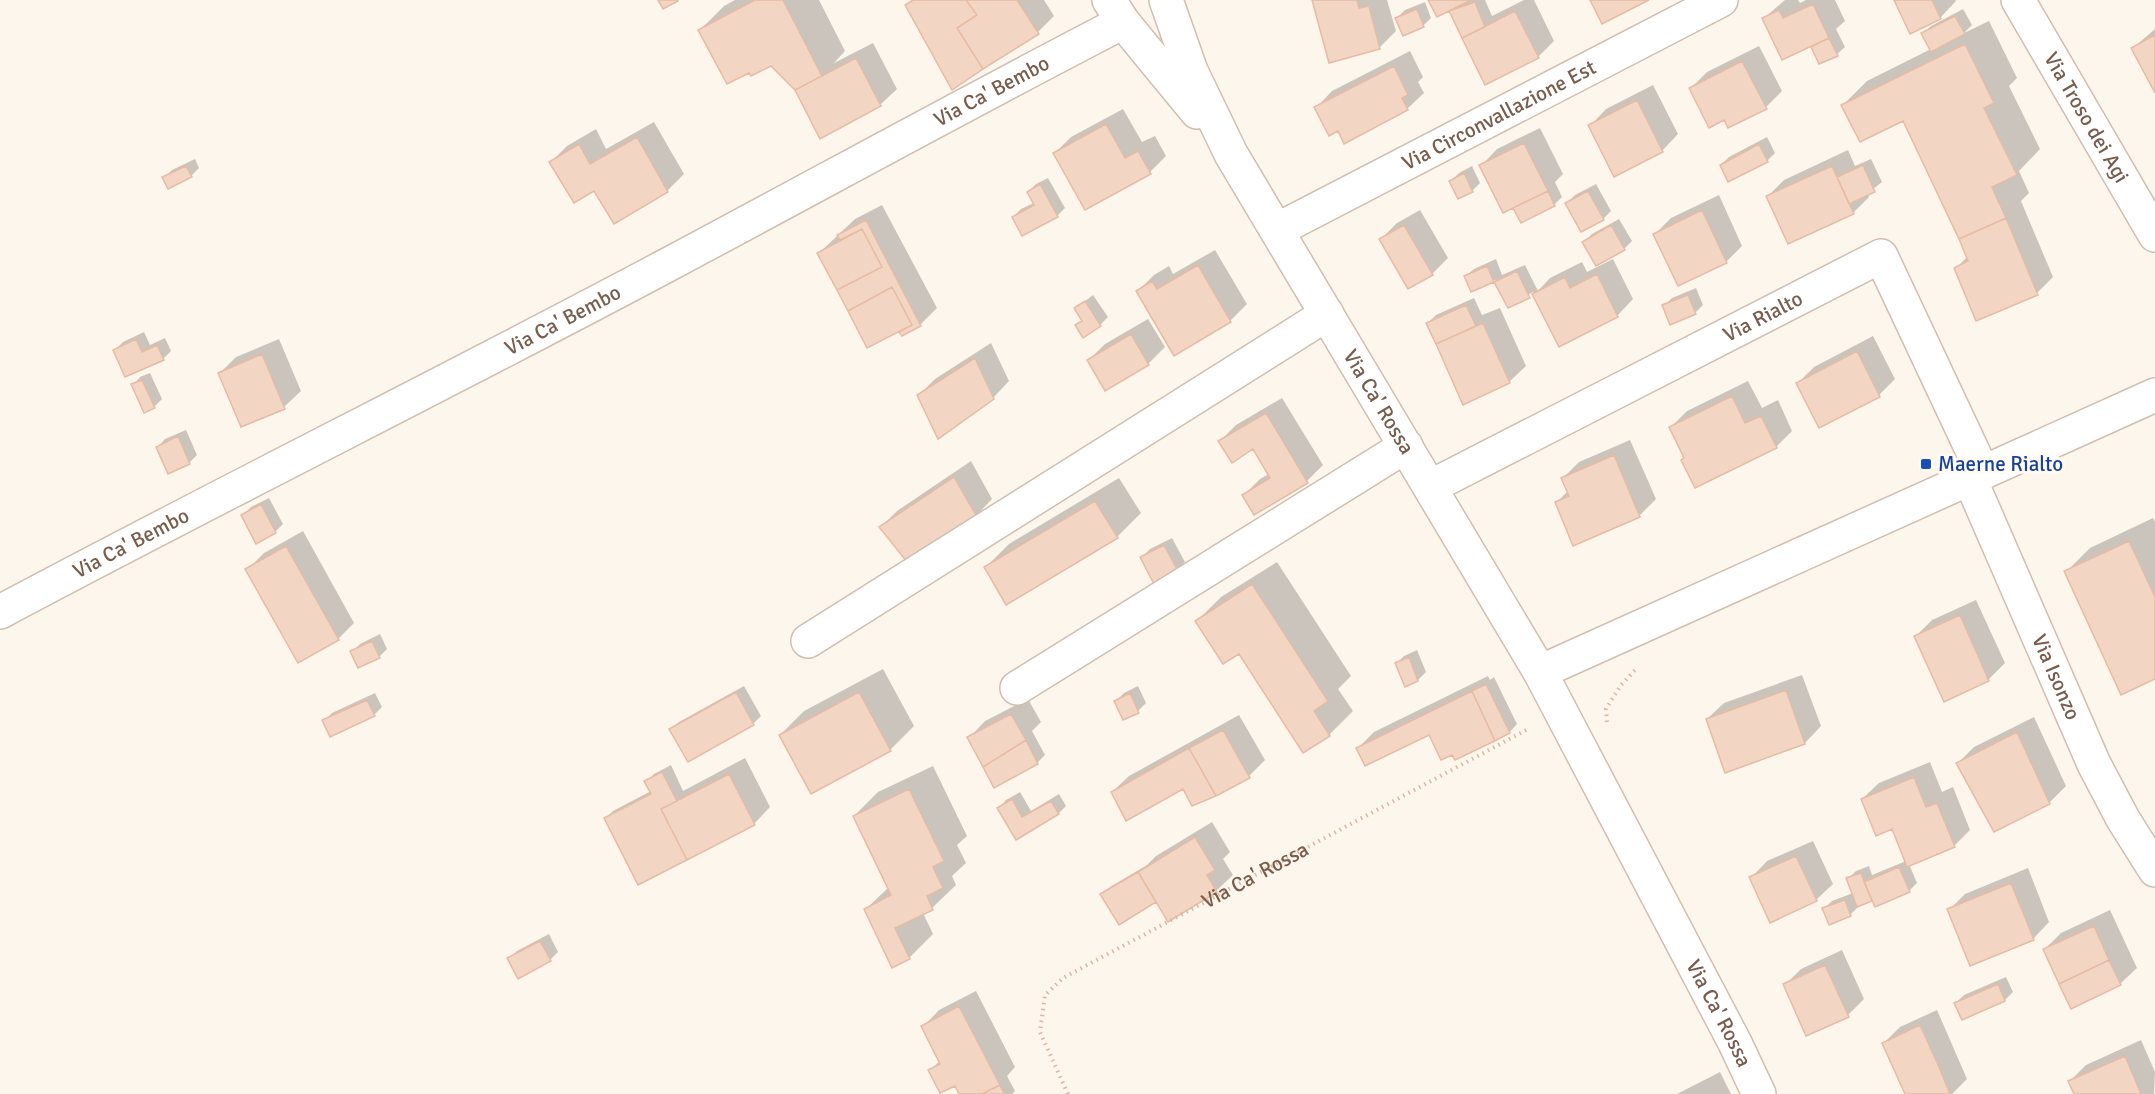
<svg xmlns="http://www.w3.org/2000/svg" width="2155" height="1094" font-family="Signika,sans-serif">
<rect width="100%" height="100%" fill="#fdf6ec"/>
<!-- shadow -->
<path fill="#0003" d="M735 0H819L845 51 834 63 873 43 897 89 880 105 797 90 771 64 700 30 724 6Z
M912 0H1044L1054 16 1038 32 907 5Z
M1314 0H1387L1396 31 1380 47 1331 61Z
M1430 0H1485L1492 16 1524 0H1534L1554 41 1538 57 1485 83 1450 9Z
M1785 0H1798L1800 3 1806 0H1835L1845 21 1836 29 1845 47 1837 54 1820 62 1811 45 1763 19Z
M1895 0H1955L1956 1 1940 18Z
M1425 2 1431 18 1423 26 1397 18 1405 10Z
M1963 9 1972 25 1964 33 1989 21 2017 78 2009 86 2040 149 2019 171 2029 193 2021 201 2053 277 2037 293 1956 268 1968 256 1903 119 1843 105 1867 81 1931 49 1923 34 1931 26Z
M2155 29V90L2133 48Z
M1759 46 1782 91 1766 107 1725 118 1691 88 1707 72Z
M1410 51 1423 77 1418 82 1424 93 1407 109 1339 129 1316 108 1332 91Z
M1653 85 1678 134 1662 151 1590 126 1606 109Z
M1123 109 1142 142 1155 136 1166 156 1150 172 1055 153 1071 137Z
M654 122 684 174 667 191 614 222 595 189 551 162 567 146 596 129 606 149Z
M1540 128 1563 174 1555 182 1562 197 1554 205 1515 208 1481 166 1497 149Z
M1767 137 1775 153 1767 161 1721 165 1729 157Z
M1848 150 1855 166 1871 159 1882 182 1868 193 1869 197 1853 213 1768 196 1784 180Z
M195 159 199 168 191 176 164 178 172 170Z
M1472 166 1480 183 1472 191 1451 181 1459 173Z
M1048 178 1065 208 1057 216 1013 217 1021 209 1034 203 1028 192 1036 184Z
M1596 184 1611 211 1603 219 1567 203 1575 195Z
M1719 195 1742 246 1726 262 1655 234 1671 218Z
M882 205 937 308 920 325 902 334 819 253 855 219Z
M1420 210 1448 258 1432 274 1381 239 1397 223Z
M1619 219 1632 241 1624 249 1584 242 1592 234Z
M1215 250 1247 304 1231 320 1174 354 1138 291 1154 275 1169 266 1173 274Z
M1496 259 1502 275 1525 265 1538 291 1550 278 1582 262 1587 272 1613 259 1633 299 1617 316 1559 345 1533 292 1509 306 1495 280 1471 290 1466 276 1474 269Z
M1696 288 1703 305 1695 313 1664 306 1672 298Z
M1093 295 1108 317 1100 325H1077L1083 319 1076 308Z
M1474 298 1482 315 1500 308 1526 366 1509 382 1464 403 1428 323 1436 315Z
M1148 319 1165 347 1149 363 1106 389 1089 360 1105 344Z
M144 332 150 345 165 338 171 351 163 359 115 350 123 342Z
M1873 336 1895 379 1879 395 1798 383 1814 367Z
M279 339 301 391 284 407 220 373 236 357Z
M991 343 1009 381 993 398 919 395 935 379Z
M150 373 162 399 154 407 133 385 140 377Z
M1748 381 1762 408 1778 400 1792 431 1776 447 1686 457 1671 427 1687 411Z
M1282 398 1323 465 1307 481 1255 513 1244 495 1260 479 1269 474 1254 447 1220 441 1236 425Z
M186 430 197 455 189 463 158 447 165 439Z
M1630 440 1656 499 1639 516 1557 502 1568 491 1563 478 1579 462Z
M971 461 992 499 976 516 881 527 897 511Z
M1119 478 1141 513 1117 537 985 568 1009 544Z
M269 498 283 524 275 532 243 515 251 507Z
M2153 518 2155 522V677L2066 572 2090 548Z
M303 531 354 623 338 639 247 570 264 553Z
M1172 538 1185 562 1177 570 1142 557 1150 549Z
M1277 562 1351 676 1338 689 1353 711 1329 735 1239 652 1197 621 1221 597Z
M1976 600 2005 663 1988 680 1916 636 1932 620Z
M380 634 387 649 379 657 352 652 360 644Z
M1417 650 1426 672 1418 680 1406 685 1396 664 1404 656Z
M883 669 914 726 890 750 780 735 804 711Z
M1802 675 1821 726 1805 743 1726 771 1707 719 1724 703Z
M1488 676 1490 680 1494 677 1517 724 1510 732 1455 758 1452 753 1430 733 1358 748 1374 732Z
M744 686 761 716 753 724 671 729 679 722Z
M1138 686 1146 703 1138 711 1116 701 1124 693Z
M375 693 382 707 374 715 324 721 332 713Z
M1028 699 1041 722 1032 731 1045 755 1037 763 969 738 985 721Z
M1239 715 1265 760 1249 776 1184 787 1112 792 1129 776Z
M2034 717 2066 786 2050 802 1994 830 1958 763 1974 747Z
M745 758 770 807 754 824 605 819 613 811 651 791 646 782 654 774 671 765 683 791Z
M1930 762 1942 792 1953 787 1970 830 1954 846 1909 864 1917 883 1909 891 1873 899 1857 905 1858 907 1850 915 1824 909 1832 901 1853 893 1848 879 1856 871 1869 866 1872 875 1906 861 1893 827 1862 799 1879 783Z
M933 766 967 836 957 845 966 863 952 876 956 885 932 908 923 913 933 934 909 958 866 909 889 887 854 816 878 792Z
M1020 792 1031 811 1059 794 1066 806 1059 813 1016 838 999 808 1006 800Z
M1212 822 1230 852 1223 859 1233 875 1216 891 1168 920 1156 900 1119 923 1102 895 1110 887 1147 865 1156 856Z
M1813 841 1833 884 1816 900 1751 878 1767 861Z
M2028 868 2049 922 2033 939 1949 910 1965 894Z
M2110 910 2137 968 2120 984 2045 949 2061 933Z
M549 934 558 952 550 960 509 959 517 951Z
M1842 950 1864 999 1848 1015 1785 985 1801 969Z
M2006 977 2013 992 2005 1000 1962 1018 1956 1003 1964 995Z
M976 991 1015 1067 1007 1076 1015 1091 1012 1094H961L955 1084 930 1070 940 1061 923 1027 939 1010Z
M1937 1010 1967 1079 1952 1094H1906L1884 1043 1900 1027Z
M2141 1040 2155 1072 2154 1094H2076L2070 1081 2086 1065Z
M1720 1072 1731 1094H1677Z"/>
<!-- building -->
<path fill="#f3d5c3" stroke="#e6bba3" stroke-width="1.5" d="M658 0H678V1L663 9Z
M755 0H783L822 76 795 90 771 66 751 76 749 73 727 84 698 30Z
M913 0H966L977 15 957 28 983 69 952 90 905 5Z
M966 0H1017L1039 34 983 69 957 28 977 15Z
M1312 0H1357L1359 8 1369 6 1380 49 1329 63Z
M1428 0H1468L1469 1 1437 17Z
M1590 0H1649L1602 24Z
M1894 0H1932L1941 19 1910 34Z
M1475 2 1485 27 1462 38 1449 11Z
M1813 4 1829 38 1782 60 1762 18 1779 10 1783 18Z
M1417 9 1424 27 1403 36 1395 18Z
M1515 11 1539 58 1485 85 1462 38Z
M1955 16 1965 34 1931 52 1921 33Z
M2155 35V93L2131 48Z
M1829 38 1838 56 1819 64 1811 47Z
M1965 44 1994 103 1984 108 2017 175 1992 187 2006 218 1959 239 1903 121 1860 142 1841 105Z
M856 58 881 106 820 139 795 90Z
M1742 61 1767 109 1728 128 1724 120 1709 128 1689 88Z
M1394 66 1408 95 1402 98 1408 110 1344 144 1338 131 1329 136 1314 107Z
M1637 100 1663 152 1614 177 1588 125Z
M1106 124 1125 158 1138 151 1151 174 1085 210 1053 153Z
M637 137 668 192 614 224 594 191 574 203 549 162 579 144 590 164Z
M1524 143 1548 191 1503 213 1479 165Z
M1759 144 1768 162 1728 182 1720 165Z
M1863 165 1875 192 1849 204 1837 177Z
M186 166 192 177 168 189 162 177Z
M1832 166 1854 214 1788 244 1766 196Z
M1464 173 1473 192 1458 199 1449 181Z
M1040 184 1058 217 1022 236 1012 217 1034 205 1027 192Z
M1548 191 1555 206 1521 223 1513 208Z
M1588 191 1604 220 1581 232 1565 203Z
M1702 210 1727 263 1678 286 1653 234Z
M2006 218 2038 295 1976 321 1954 268 1968 261 1959 239Z
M866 220 921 326 902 336 899 332 912 325 892 287 848 311 837 290 882 267 862 229 840 240 837 235Z
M1404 225 1433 275 1408 289 1379 239Z
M1611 225 1625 250 1596 266 1582 242Z
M862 229 882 267 837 290 817 253Z
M1198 265 1231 322 1174 356 1136 291 1152 281 1157 289Z
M1487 266 1494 282 1471 292 1464 276Z
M1517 271 1530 298 1508 308 1494 282Z
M1597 274 1618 317 1559 347 1532 294 1565 277 1570 288Z
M892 287 912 325 867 348 848 311Z
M1688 295 1696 314 1670 325 1662 305Z
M1085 301 1101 326 1083 338 1075 325 1082 321 1074 308Z
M1466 305 1476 326 1436 344 1426 323Z
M1483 323 1510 383 1463 405 1436 344Z
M1131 334 1149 365 1105 391 1087 360Z
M136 339 142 352 157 345 164 360 125 377 113 350Z
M1857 351 1880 397 1819 428 1796 383Z
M262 354 285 409 241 427 218 373Z
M975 358 994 399 938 439 917 395Z
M142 380 155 408 144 413 131 384Z
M1732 396 1745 423 1761 416 1777 448 1695 488 1681 460 1684 458 1669 427Z
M1266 413 1308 483 1254 515 1242 495 1270 478 1253 449 1232 463 1218 441Z
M178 436 190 464 168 474 156 447Z
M1614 455 1640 517 1573 546 1555 502 1569 496 1561 478Z
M954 477 977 517 908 563 879 527Z
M1095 501 1118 538 1006 605 984 567Z
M261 504 276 533 256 544 241 515Z
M2129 541 2155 597V679L2121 695 2064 571Z
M1164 545 1178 571 1154 584 1140 557Z
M286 546 339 640 298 663 245 569Z
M1252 584 1328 701 1314 711 1330 736 1303 753 1239 654 1223 664 1195 621Z
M1960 615 1989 681 1944 702 1914 636Z
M372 641 380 658 358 668 350 651Z
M1409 657 1418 681 1405 687 1395 663Z
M1486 684 1510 733 1495 741 1472 691Z
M1786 690 1805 744 1725 773 1706 719Z
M1472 691 1495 741 1455 760 1452 755 1441 760 1429 735 1365 766 1356 748Z
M736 692 754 725 688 762 669 729Z
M859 692 891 751 811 794 779 735Z
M1130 693 1139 713 1123 720 1114 701Z
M367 700 375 716 330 737 322 720Z
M1011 714 1026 740 983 767 967 737Z
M1223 730 1250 778 1216 796 1189 748Z
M2017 732 2050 804 1994 832 1956 763Z
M1026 740 1038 764 994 788 983 767Z
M1189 748 1216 796 1192 806 1183 789 1126 821 1111 792Z
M662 772 677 801 661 809 687 860 638 885 604 818 651 794 644 781Z
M729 774 755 825 687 860 661 809Z
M1914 777 1926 807 1937 803 1955 847 1907 867 1892 829 1876 836 1861 799Z
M909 789 944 861 933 867 943 888 927 896 933 910 895 928 910 959 892 968 864 909 891 895 853 816Z
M1012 799 1022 817 1051 801 1059 814 1016 840 997 808Z
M1195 837 1215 870 1207 875 1217 892 1168 922 1138 872Z
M1796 856 1817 901 1770 923 1749 877Z
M1899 867 1910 892 1875 907 1864 882Z
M1138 872 1156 902 1119 925 1100 894Z
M1861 873 1872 901 1857 907 1846 878Z
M2011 883 2034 940 1970 966 1947 909Z
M1845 900 1851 916 1829 925 1822 908Z
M2094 926 2109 960 2059 984 2043 949Z
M540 941 551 961 518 979 507 958Z
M2109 960 2121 985 2071 1009 2059 984Z
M1825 965 1849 1017 1806 1036 1783 984Z
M1998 984 2005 1001 1962 1020 1954 1003Z
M959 1006 1000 1085 982 1094H959L955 1086 940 1093 928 1070 940 1064 921 1026Z
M1920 1025 1939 1067 1950 1094H1905L1882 1043Z
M2125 1056 2141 1094H2074L2068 1081Z
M1000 1085 1004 1094H982Z"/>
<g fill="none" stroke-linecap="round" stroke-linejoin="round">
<defs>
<g id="minor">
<path d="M1109 0 1123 22 1197 112"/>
<path id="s2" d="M1166 0 1191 71 1231 154 1540 672 1735 1043 1759 1094"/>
<path id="s3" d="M2018 0 2155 235"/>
<path id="s4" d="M1277 230 1721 0"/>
<path id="s5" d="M1970 479 2094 764 2123 819 2155 870"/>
<path id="s6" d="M1430 487 1881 256 1983 473"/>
<path id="s7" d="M0 612C223 493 450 381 673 262 823 182 972 100 1123 22"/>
<path d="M808 641 1327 314"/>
<path d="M1540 672 2155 395"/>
<path d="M1017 688 1406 446"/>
</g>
</defs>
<!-- minor casing -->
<use href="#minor" stroke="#d1beb0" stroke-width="36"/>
<!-- path -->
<g stroke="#d9b8a5" stroke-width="4" stroke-dasharray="1.5 4.5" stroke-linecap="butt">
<path d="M1607 722 1606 709 1621 685 1637 668"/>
<path id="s1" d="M1068 1094 1040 1032 1045 995 1063 978 1530 728"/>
</g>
<!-- minor -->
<use href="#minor" stroke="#fff" stroke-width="33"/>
</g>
<!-- markers -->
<rect fill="#1a4fb4" stroke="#fffaf3" stroke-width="2" x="1920" y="458" width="12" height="12" rx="3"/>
<g text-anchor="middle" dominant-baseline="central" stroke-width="6" stroke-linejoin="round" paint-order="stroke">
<!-- street labels -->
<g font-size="21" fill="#7a5c4d" stroke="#fffaf3">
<text stroke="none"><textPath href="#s7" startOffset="1120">Via Ca' Bembo</textPath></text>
<text stroke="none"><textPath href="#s4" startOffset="250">Via Circonvallazione Est</textPath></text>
<text stroke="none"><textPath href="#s3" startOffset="136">Via Troso dei Agi</textPath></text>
<text stroke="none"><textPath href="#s6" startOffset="374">Via Rialto</textPath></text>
<text stroke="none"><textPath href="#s7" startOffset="634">Via Ca' Bembo</textPath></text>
<text stroke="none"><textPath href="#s2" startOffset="456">Via Ca' Rossa</textPath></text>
<text stroke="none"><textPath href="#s7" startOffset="148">Via Ca' Bembo</textPath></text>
<text stroke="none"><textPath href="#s5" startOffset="216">Via Isonzo</textPath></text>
<text stroke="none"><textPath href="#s1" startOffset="348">Via Ca' Rossa</textPath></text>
<text stroke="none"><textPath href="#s2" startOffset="1156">Via Ca' Rossa</textPath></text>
</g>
<!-- transit labels -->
<g font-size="21" fill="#164399" stroke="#fffaf3" text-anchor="start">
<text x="1938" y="464">Maerne Rialto</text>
</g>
</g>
</svg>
